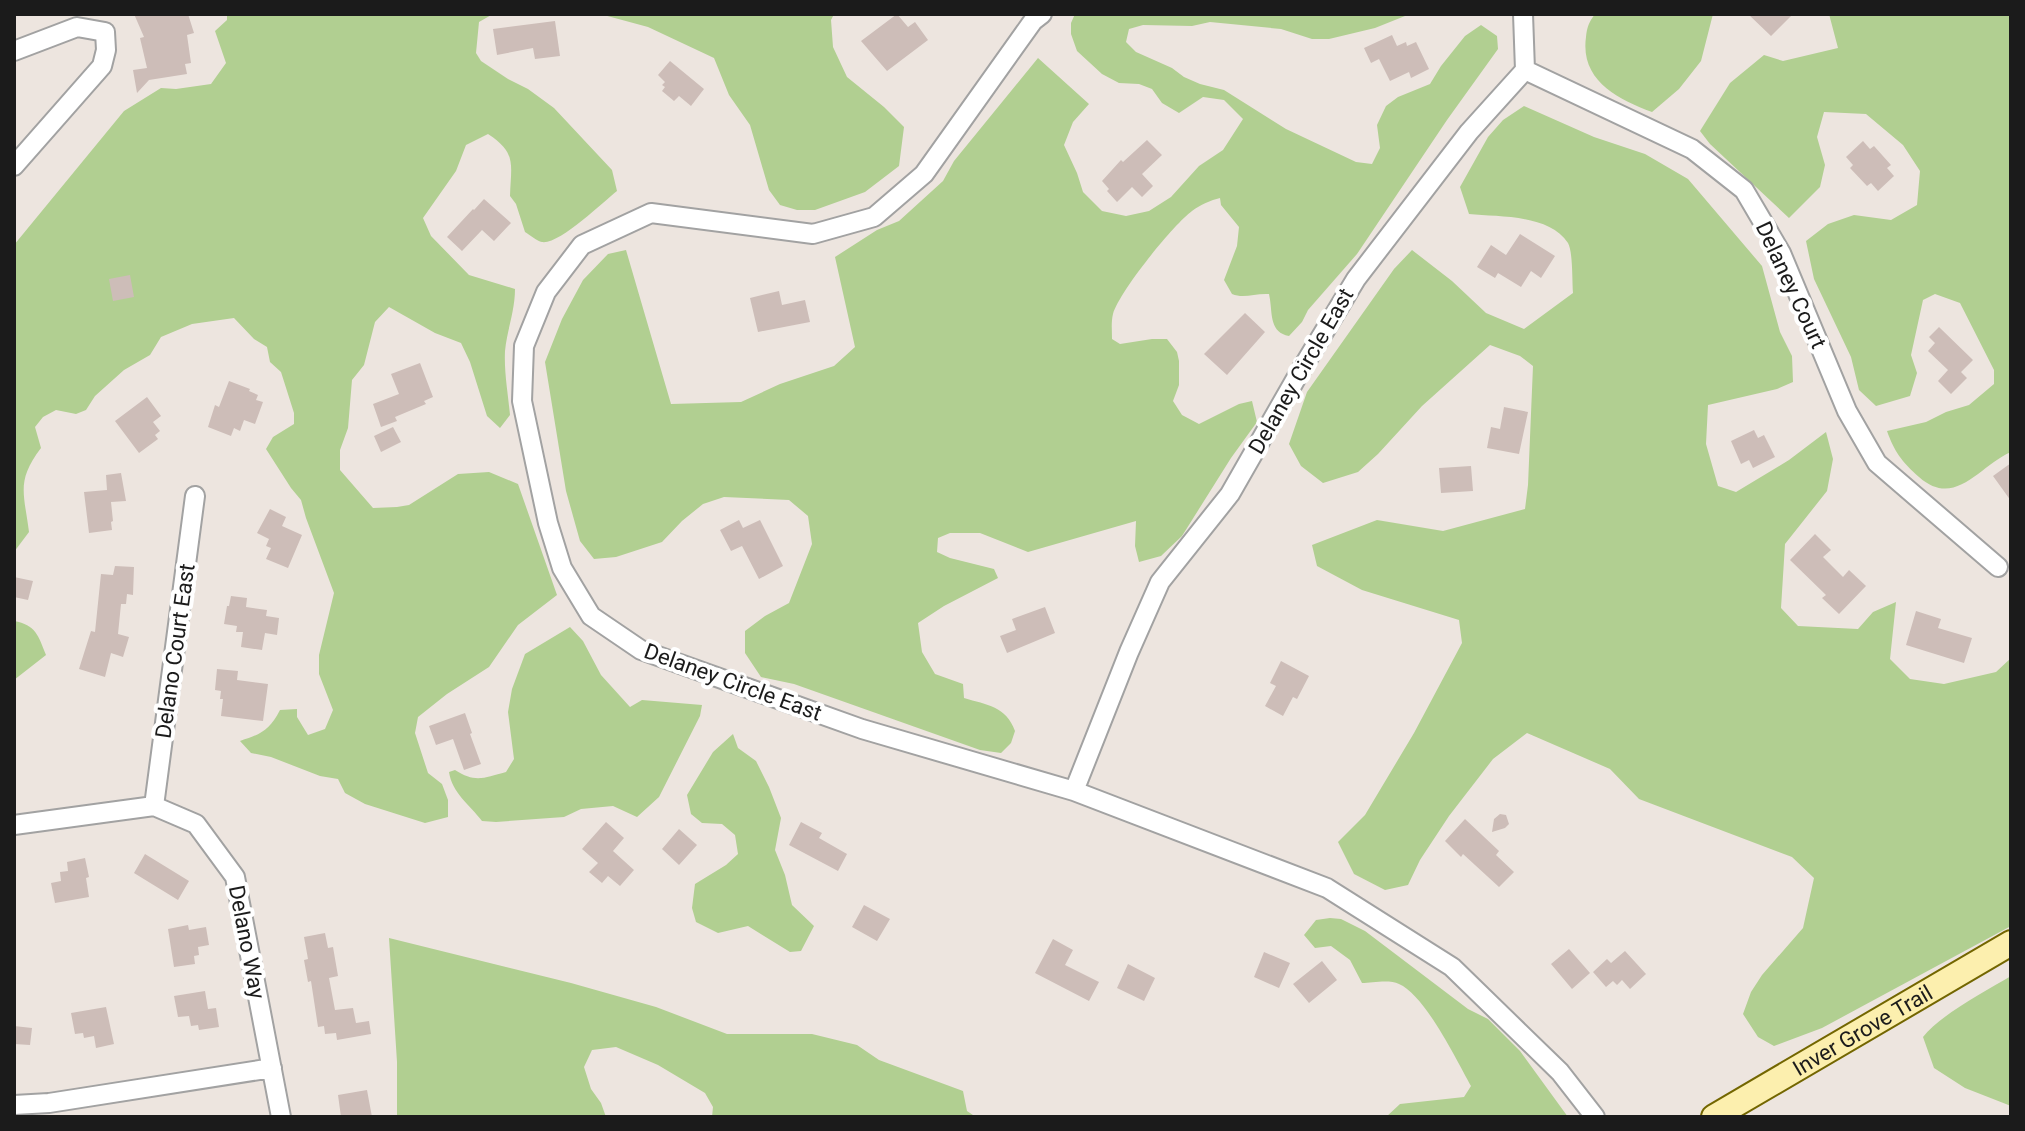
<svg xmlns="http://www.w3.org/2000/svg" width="2025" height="1131" font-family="Roboto,sans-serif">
<rect width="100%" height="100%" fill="#ede5df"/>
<!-- forest -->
<path fill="#b1cf91" d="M227 14H493L479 22 476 53 481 61 508 79 528 89 554 108 612 170 617 191C603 202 559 245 542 242 537 241 530 235 525 232L516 204 510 196C511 164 517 153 488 134L466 145 456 171 423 218 431 236 469 275 515 289C515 311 507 330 505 351 504 373 508 393 510 415L500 428 487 416 470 362 461 343 435 333 389 307 375 322 364 365 352 380 348 428 340 450V470L373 508 397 507 409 505 458 474 489 472 518 484 557 595 518 625 489 667 447 694 418 717 415 733 428 773 442 784 448 800V817L425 823 365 804 345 793 338 779 320 776 271 757 251 753 240 741C261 734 269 731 280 710L297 709V717L308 735 325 729 333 710 319 674V655L334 593 306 518 301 500 291 488 266 449 273 437 294 424V413L281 372 270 362 267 347 254 339 234 318 192 324 161 337 150 355 124 370 95 396 86 410 76 414 56 410 43 417 35 427 41 448C16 481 24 493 29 532L14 552V245L124 111 161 88 176 89 211 84 226 63 215 31 227 20Z
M600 14H834L831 20 833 47 847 77 884 107 904 127 899 166 865 192 815 210H797L780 205 769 190 750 125 729 95 714 58 648 27Z
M1075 14H1410L1375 28 1329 39H1312L1281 29 1210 22 1192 26 1143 25 1129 29 1126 42 1136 52 1172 68 1184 77 1200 84 1224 90 1286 129 1356 162 1372 164 1380 148 1377 125 1386 106 1398 97 1430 84 1441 66 1465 36 1481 25 1497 36 1498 49 1447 120 1357 254 1308 310 1302 322 1289 336C1268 332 1273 311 1269 294 1255 293 1244 299 1232 294L1224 280 1237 246 1239 227 1221 205 1220 198C1211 200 1200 205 1192 211 1173 225 1119 292 1113 314 1111 322 1112 331 1112 339L1120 344 1152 339H1167L1177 352 1179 361V385L1173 401 1182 415 1199 424 1239 404 1252 401 1257 422 1231 458 1182 536 1161 556 1139 562 1135 546 1136 521 1028 552 980 533H950L938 538 937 552 950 558 994 569 998 578 944 606 918 623 922 652 935 674 963 684 964 698C987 705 1006 706 1015 731L1011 743 1001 753 980 750 794 684 761 677 745 653V631L765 616 789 603 812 544 808 516 789 500 724 497 703 504 682 521 662 542 616 557 594 559 580 541 566 491 545 362 562 319 583 280 608 254 626 250 671 404 741 402 780 384 834 366 855 347 835 257 877 230 899 221 943 181 954 161 1038 58 1089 104 1073 122 1064 145 1077 173 1083 192 1102 211 1126 216 1149 211 1171 197 1199 166 1223 150 1243 119 1224 100 1203 97 1179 113 1162 103 1152 89 1139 84 1119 83 1102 74 1077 51 1071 34V23Z
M1595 14H1713L1701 61 1679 89 1652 112C1617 99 1580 80 1586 37 1587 27 1589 22 1595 14Z
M1829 14H2011V452C1979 466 1955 509 1919 477 1902 462 1894 451 1887 431L1926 422 1946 412 1969 405 1994 384V370L1960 303 1935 294 1923 300 1911 355 1917 373 1910 396 1876 406 1859 390 1851 357 1814 279 1806 241 1828 224 1854 215 1891 220 1917 205 1920 171 1903 145 1866 114 1824 112 1817 137 1825 165 1820 187 1789 218 1710 144 1700 131 1730 83 1764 55 1783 61 1838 48Z
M1524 106 1594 137 1645 154 1688 179 1762 266 1780 332 1792 356 1793 382 1777 389 1708 405 1706 444 1718 486 1736 492 1789 460 1826 432 1833 459 1827 491 1785 544 1781 608 1798 626 1858 629 1873 612 1896 602 1890 659 1910 679 1944 684 1996 672 2011 658V926L1822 1028 1774 1046 1758 1037 1743 1014 1751 992 1762 975 1803 928 1814 878 1792 857 1639 799 1610 769 1527 733 1493 759 1449 816 1420 860 1408 885 1385 890 1354 874 1338 842 1365 815 1414 733 1462 643 1459 620 1362 590 1317 566 1312 545 1377 520 1443 531 1525 509 1528 485 1533 366 1520 356 1490 345 1422 406 1378 454 1358 472 1323 483 1301 466 1289 444 1307 392 1394 269 1412 250 1452 281 1486 313 1524 329 1573 293C1572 281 1573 252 1568 243 1549 214 1499 217 1469 214L1460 187 1488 137 1503 120Z
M14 621C36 625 38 635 46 655L14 680Z
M570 627 583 641 601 675 630 707 642 700 702 705 700 716 659 797 637 817 613 806 581 809 564 817 496 822 482 821C470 805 452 793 449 772L455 770C475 783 484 778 506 772L514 759 508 712 512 689 525 654Z
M733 734 738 748 756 761 769 787 781 818 775 850 785 875 792 905 814 926 801 951 790 952 748 926 718 933 696 922 692 908 695 884 726 865 738 854 735 835 722 824 702 823 691 814 687 795 713 752Z
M1330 918 1341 919 1365 931 1468 1009 1488 1019 1520 1051 1568 1117H1386L1400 1104 1464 1097 1471 1086C1457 1061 1425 995 1399 984 1389 979 1372 983 1362 983L1350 960 1331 946 1315 948 1304 935 1316 920Z
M389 938 571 983 656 1007 727 1034H812L857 1045 879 1060 963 1091 967 1111 976 1117H712L713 1107 705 1093 658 1065 616 1047 592 1050 584 1067 591 1089 601 1103 606 1117H397V1062Z
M2011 976V1106L1965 1088 1934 1068 1923 1037C1940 1015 1986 991 2011 976Z"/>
<!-- building -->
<path fill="#cdbdb8" d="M134 14H188L194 33 187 35 191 63 185 64 187 74 149 80 137 93 133 70 147 68 140 38 144 37Z
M897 14 908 27 915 22 928 40 887 71 861 41Z
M1748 14H1793L1771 36Z
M555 21 560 56 535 59 533 48 497 55 493 29Z
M1392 35 1397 46 1406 42 1407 46 1416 42 1429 69 1411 78 1409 72 1390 81 1379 59 1371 63 1364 48Z
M670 61 704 89 691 106 679 96 674 101 662 91 665 87 662 85 665 82 658 75Z
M1147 140 1162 155 1142 174 1153 186 1142 197 1132 187 1117 202 1107 191 1109 189 1102 181 1121 160 1123 162Z
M1863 141 1870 149 1874 146 1891 165 1887 168 1894 176 1878 191 1871 183 1867 186 1850 168 1853 165 1846 157Z
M484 199 511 223 494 241 482 230 462 251 447 237 473 209 474 210Z
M1520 234 1555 256 1541 278 1531 271 1521 287 1498 273 1495 278 1477 267 1491 245 1506 255Z
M130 275 134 297 113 301 109 279Z
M779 291 782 305 805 300 810 322 758 332 750 298Z
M1245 313 1265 332 1227 375 1204 354Z
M1939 327 1973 360 1961 372 1967 378 1951 394 1938 381 1948 370 1928 351 1935 343 1929 337Z
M420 363 433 397 424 401 426 404 395 417 397 421 381 427 373 404 399 394 391 374Z
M229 381 250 389 249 391 258 395 256 400 263 402 255 424 244 420 240 431 234 428 231 436 208 427 215 405 219 407Z
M147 397 161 416 153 422 160 431 155 435 158 439 139 453 115 421Z
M1504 407 1528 412 1519 454 1487 448 1491 427 1500 429Z
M393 427 401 442 381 452 374 436Z
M1754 430 1758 438 1764 435 1775 457 1753 468 1749 460 1741 464 1731 441Z
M2011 463V501L1993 476Z
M1471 466 1473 491 1441 493 1439 468Z
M121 473 126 501 111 502 113 521 111 522 112 530 89 533 84 492 107 490 106 475Z
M270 509 286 517 282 526 302 535 288 568 266 559 271 548 266 546 269 539 257 533Z
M739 520 743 528 760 520 783 566 759 579 742 546 731 551 720 530Z
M1815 534 1831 550 1823 557 1843 577 1849 570 1866 586 1839 614 1822 598 1826 595 1790 560Z
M115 566 134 567 133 595 127 594 126 604H121L118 634 129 637 123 657 111 653 105 677 79 669 91 631 95 632 101 574 113 575Z
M14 577 33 581 28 600 14 597Z
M231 596 247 598 246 607 267 610 266 616 279 618 277 635 265 633 262 650 241 647 243 632H236L237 626 224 624 227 606H229Z
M1045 607 1055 633 1007 653 1000 636 1016 630 1012 619Z
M1916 611 1941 619 1938 628 1972 638 1964 663 1906 645Z
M1281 661 1309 676 1297 699 1293 697 1283 716 1265 706 1276 686 1270 683Z
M217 669 238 671 237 680 268 684 263 721 221 716 223 699H220L221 691 215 690Z
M465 713 472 733 470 734 481 764 464 770 453 739 436 745 429 726Z
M1500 814 1506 815 1509 824 1505 828 1492 832 1494 819Z
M1465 819 1499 851 1496 855 1514 872 1499 887 1463 854 1461 857 1445 841Z
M606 822 624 838 613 851 634 870 620 886 608 876 602 883 589 872 598 863 582 849Z
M801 822 822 833 819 838 847 854 838 871 789 845Z
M679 829 697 845 679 865 662 849Z
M145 854 189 881 178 900 134 873Z
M85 858 89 877 86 878 89 897 55 903 51 883 61 881 60 872 68 871 67 862Z
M864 905 890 919 877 941 852 927Z
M188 925 189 930 206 927 209 945 198 947 199 955 194 956 195 964 174 967 168 929Z
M325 933 328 948 333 947 338 976 329 978 335 1010 353 1008 356 1023 369 1021 371 1034 337 1040 336 1033 325 1034 324 1026 318 1027 311 981 308 982 304 960 308 959 304 937Z
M1053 939 1073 950 1065 965 1099 982 1089 1001 1035 973Z
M1569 949 1590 973 1572 989 1551 964Z
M1625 951 1646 974 1630 989 1622 980 1617 985 1613 981 1606 987 1593 972 1607 959 1611 963Z
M1264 952 1290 963 1279 988 1254 977Z
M1322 961 1337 980 1309 1003 1293 984Z
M1128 964 1155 978 1144 1001 1117 988Z
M205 991 208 1009 216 1008 219 1027 199 1030 198 1025 191 1026 189 1016 178 1017 174 996Z
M106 1007 114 1044 96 1048 94 1036 84 1038 83 1033 75 1034 71 1013Z
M14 1026 32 1028 30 1045 14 1044Z
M367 1090 372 1117H341L338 1095Z"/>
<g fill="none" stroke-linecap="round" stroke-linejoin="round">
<defs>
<path id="street" d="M1042 14 1033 21 924 174 874 217 813 234 651 213 582 245 546 292 524 346 522 401 548 523 562 568 591 616 641 650 862 729 1074 791 1327 888 1452 967 1560 1072 1595 1117
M14 51 77 27 105 32 106 50 102 66 14 166
M1525 70 1692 149 1744 190 1781 253 1847 411 1877 463 1998 567
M1074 791 1129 652 1160 582 1230 494 1298 375 1356 279 1469 132 1525 70 1523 14
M154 806 196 824 235 877 281 1117
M154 806 195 496
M14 825 154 806
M14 1105 49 1103 272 1068"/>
<g id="secondary">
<path id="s1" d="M1714 1117 2011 943"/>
</g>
</defs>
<!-- street casing -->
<use href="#street" stroke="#a2a2a2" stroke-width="22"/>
<!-- secondary casing -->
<use href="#secondary" stroke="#736600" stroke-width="28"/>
<!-- street -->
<use href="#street" stroke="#fff" stroke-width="18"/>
<!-- secondary -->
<use href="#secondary" stroke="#fcefae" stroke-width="24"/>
</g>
<g text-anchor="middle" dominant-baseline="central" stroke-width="8" stroke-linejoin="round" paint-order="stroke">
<!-- street labels -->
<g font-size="22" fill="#1b1b1b" stroke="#fff">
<text transform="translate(1791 285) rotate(65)">Delaney Court</text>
<text transform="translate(1301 371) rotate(-60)">Delaney Circle East</text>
<text transform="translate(175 651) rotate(-82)">Delano Court East</text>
<text transform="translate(733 682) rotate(20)">Delaney Circle East</text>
<text transform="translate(247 942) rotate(79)">Delano Way</text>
<text stroke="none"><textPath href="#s1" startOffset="172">Inver Grove Trail</textPath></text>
</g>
</g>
<!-- border -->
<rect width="2025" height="1131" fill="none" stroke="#1b1b1b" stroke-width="32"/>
</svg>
